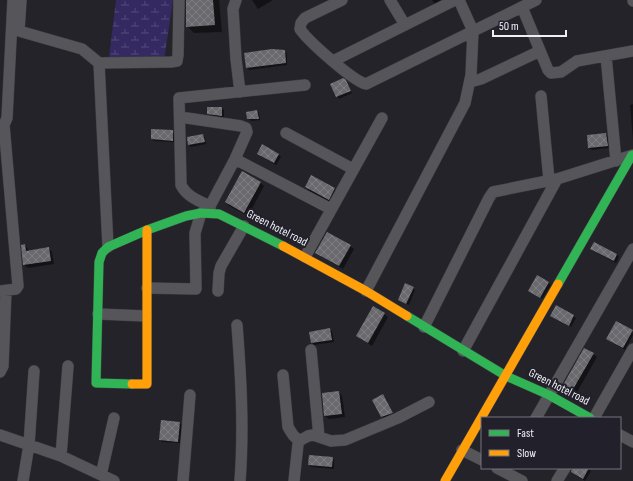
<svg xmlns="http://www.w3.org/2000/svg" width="633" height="481" font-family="'Sofia Sans Condensed',sans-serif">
<defs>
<pattern id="wetland-marsh" width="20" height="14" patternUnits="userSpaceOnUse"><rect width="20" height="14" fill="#342a61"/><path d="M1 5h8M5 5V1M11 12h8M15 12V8" fill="none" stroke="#524978"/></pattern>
<pattern id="building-cross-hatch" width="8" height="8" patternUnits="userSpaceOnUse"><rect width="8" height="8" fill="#69696e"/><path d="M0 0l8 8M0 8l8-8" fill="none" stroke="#7f7f83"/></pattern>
</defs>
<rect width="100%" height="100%" fill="#242329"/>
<!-- wetland -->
<path fill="url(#wetland-marsh)" d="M116 0H173L164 60 145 57H109Z"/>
<!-- shadow -->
<path fill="#0007" d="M187 0H219L222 32 194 33 187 26Z
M252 0H273L258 9Z
M432 0H446L436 5Z
M285 51 287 53V65L249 70 247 67Z
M345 81 352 93 339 99 332 85Z
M633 104V140L630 105Z
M222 108 224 110V118L210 116 208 113Z
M257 111 259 113 260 120 251 121 248 118Z
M172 131 175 134 174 142 154 141 152 139Z
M606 134 608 136 609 148 592 150 589 148Z
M203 135 205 138 206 144 191 147 189 145Z
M279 155 281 157 276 165 260 156Z
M242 173 261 183 264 186 248 216 229 206 226 202Z
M306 187 335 188 338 192 332 203 309 191Z
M594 243 617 254 619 257 616 263 593 251 591 249Z
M25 245 28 249 29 252 49 248 52 252 54 264 28 268 24 265Z
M350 246 354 249 343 269 320 256 317 252Z
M548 282 551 285 542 299 529 291Z
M413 288 415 290 409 305 402 302 399 300Z
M557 306 576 318 571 327 554 318Z
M384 314 388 317 372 346 357 336Z
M329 329 332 331 334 342 314 345 312 343Z
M632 331 633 335 625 350 607 339Z
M593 354 597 357 576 394 568 389 564 385Z
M339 392 342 396 345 417 329 419 325 416Z
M385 397 394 415 384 419 373 400Z
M180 423 182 425 180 443 162 442 160 440Z
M332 458 334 460V469L311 467 309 465Z
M573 468H588L591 471 585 481 572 472Z"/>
<!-- building -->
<path fill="url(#building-cross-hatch)" d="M186 0H213L215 25 186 27Z
M272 49 285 50 286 63 246 68 244 53Z
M343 78 346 80 351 91 336 97 330 84Z
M207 107H222V116L207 114Z
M257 110 259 119H247L246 112Z
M151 129 173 130V141L151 139Z
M606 133 608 146 588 148 587 135Z
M203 134 205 142 188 145 187 137Z
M262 144 279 154 274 163 257 154Z
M242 171 261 182 244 213 225 202Z
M311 175 335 188 329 200 305 187Z
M327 232 351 245 339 266 315 253Z
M594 242 617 254 614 261 590 249Z
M25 244 26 251 49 247 51 261 23 265 21 245Z
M537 275 549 282 540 298 528 291Z
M405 283 414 287 406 304 398 300Z
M556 305 574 315 569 326 550 316Z
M373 306 385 313 368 343 356 336Z
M616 321 633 330 623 348 606 339Z
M330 328 332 340 311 343 309 332Z
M584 348 594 353 572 391 563 385Z
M339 391 342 414 324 416 322 393Z
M383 394 393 413 381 417 372 400Z
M161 420 180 422 178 442 159 440Z
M309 455 333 457 332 467 308 465Z
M572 468H589L583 479 571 472Z"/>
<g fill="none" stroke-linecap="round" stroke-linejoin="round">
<defs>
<path id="street" d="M21 0 19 31 82 49 99 63 171 62 177 61 178 55 179 0
M236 0 233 9 236 59 240 92
M342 0 305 18 301 23 300 29C308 41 353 81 366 84L536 0
M390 0 405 25
M633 0V1
M522 7 548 70 551 73 561 72 577 61 633 51
M606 56 616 161
M333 61 455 0
M99 63 108 247
M470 82 481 79 540 51
M541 96 549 180
M180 117 241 126 246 128 247 132 235 159 210 206V212
M0 128 4 125 7 118 13 0
M286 133 353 169
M235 159 331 209
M210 206C199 201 186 196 181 185L179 98 305 85
M305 257 382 118
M147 288 196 289 195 233 201 213
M0 291 16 289 18 286 4 125
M218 291 219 273 221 266 244 226
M366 291 465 103 471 75 473 31 459 0
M98 314 146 316
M237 325C241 377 244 429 240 481
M424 327 489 198 493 192 557 179 633 155
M311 350 319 437
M463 351 557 179
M0 372 3 366 6 291
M283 375 288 427 293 435 299 441
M536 418 633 249
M594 418 633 349
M0 435 61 456 114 481
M620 435 633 442
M462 450 482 460
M61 456 68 366
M497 468 522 481
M101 475 114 418
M23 481 29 445 34 371
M183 481 190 395
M294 481 298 444 299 441 308 436 313 435 331 441 345 440 398 418 429 402
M557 481 565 468"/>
<path id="fast" d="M558 284 632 155
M407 316 506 376 549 395 590 418
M132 384 96 383 99 262 102 253 108 247 147 230 186 216 201 213 219 214 283 246"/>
<path id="slow" d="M283 246 366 291 407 316
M132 384H147V230
M445 481 558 284"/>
</defs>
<!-- street casing -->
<use href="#street" stroke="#3f3e43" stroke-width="12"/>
<!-- fast casing -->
<use href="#fast" stroke="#3f3e43" stroke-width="10"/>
<!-- slow casing -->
<use href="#slow" stroke="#3f3e43" stroke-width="10"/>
<!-- street -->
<use href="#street" stroke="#56565a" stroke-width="11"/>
<!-- fast -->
<use href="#fast" stroke="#30b455" stroke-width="9"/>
<!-- slow -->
<use href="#slow" stroke="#ff9f0a" stroke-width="9"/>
</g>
<g text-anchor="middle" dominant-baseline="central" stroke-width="4" stroke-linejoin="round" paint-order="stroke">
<!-- street labels -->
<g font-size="12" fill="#efeff6" stroke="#22212b">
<text transform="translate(277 228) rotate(27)">Green hotel road</text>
<text transform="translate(559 387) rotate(27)">Green hotel road</text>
</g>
</g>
<!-- legend -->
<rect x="481" y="417" width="140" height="52" fill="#22212b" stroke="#74737c"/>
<rect x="489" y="430" width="20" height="6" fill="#30b455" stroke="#74737c"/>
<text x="517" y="437" font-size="12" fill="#efeff6">Fast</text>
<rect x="489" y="450" width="20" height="6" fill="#ff9f0a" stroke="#74737c"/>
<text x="517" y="457" font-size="12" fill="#efeff6">Slow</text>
<!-- scale -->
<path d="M493 30v6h73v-6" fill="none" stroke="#efeff6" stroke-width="2"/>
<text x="499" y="30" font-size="12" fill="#efeff6" stroke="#22212b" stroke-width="3" paint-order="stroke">50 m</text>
</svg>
